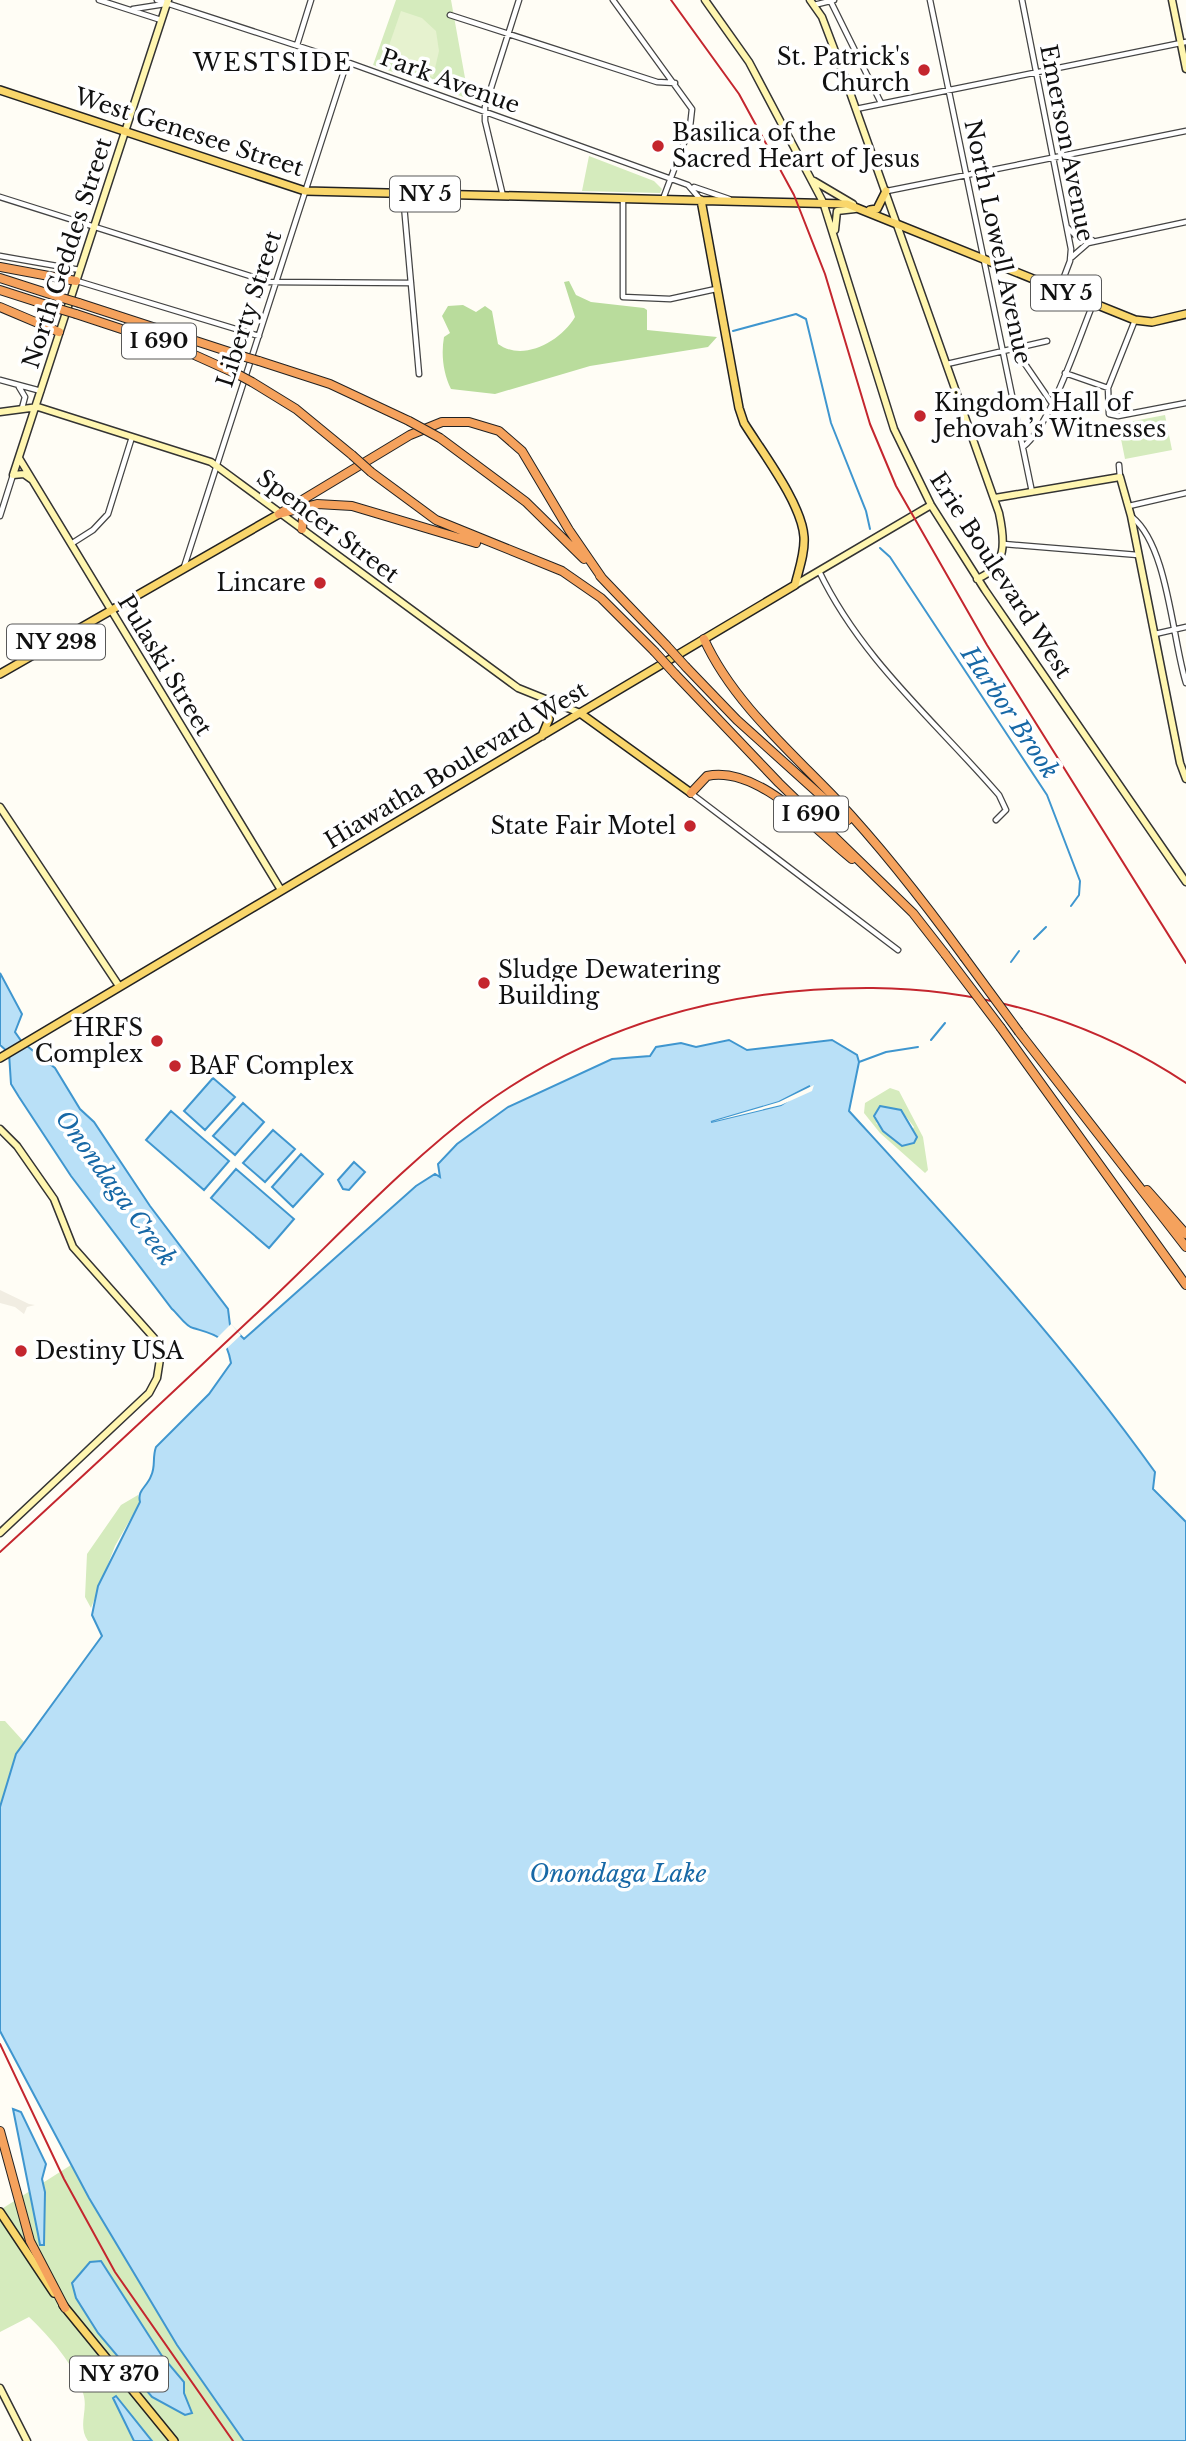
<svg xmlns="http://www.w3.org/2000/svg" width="1186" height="2441" font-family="'Libre Baskerville',serif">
<rect width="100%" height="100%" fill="#fffdf5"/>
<!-- green -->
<path fill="#d5ebbd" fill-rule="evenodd" d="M396 0H451L467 89 472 100 373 65Z
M589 156 654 181 662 189 660 193 582 191Z
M1165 415 1172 450 1125 459 1118 424Z
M890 1088 899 1091 923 1137 928 1170 925 1173 880 1133 864 1113 865 1103ZM893 1109 901 1110 914 1127 902 1146 876 1123Z
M138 1495 140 1502 115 1546 91 1608 85 1597 87 1554 121 1505Z
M0 1721H5L24 1742 16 1754 0 1807Z
M71 2165 177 2345 244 2441H88C77 2425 89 2410 83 2393 74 2364 50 2337 29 2317L0 2332V2210Z"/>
<!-- forest -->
<path fill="#b9dc9c" d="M569 281 576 295 591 302 644 308 647 310V330L717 337 708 347 590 366 495 394 451 389C443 373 441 354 444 337L450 333 442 316 448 306 463 305 476 312 485 306 492 311 498 344C523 362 560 342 575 317L564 282Z"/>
<!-- pitch -->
<path fill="#e6f2cf" d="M401 11 422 18 436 31 439 51 433 77 387 61 385 57Z"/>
<!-- plaza -->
<path fill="#f1ede2" d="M0 1290 29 1304 35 1305 27 1307 24 1314 15 1307 0 1303Z"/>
<!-- water -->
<path fill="#b9e0f7" stroke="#3f96cf" stroke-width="2" fill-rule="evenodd" d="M0 973 22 1014 15 1032 22 1042 55 1068 80 1109 94 1122 150 1206 228 1309 230 1325 244 1339 416 1186 435 1174 440 1177 438 1164 457 1144 508 1107 612 1059 650 1056 656 1047 681 1043 696 1047 729 1040 747 1050 832 1040 857 1055 859 1062 849 1111C956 1228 1063 1343 1155 1472L1153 1489 1186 1522V2441H244L177 2345 89 2198 0 2031V1807L16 1754 102 1636 92 1615 98 1586 140 1502C137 1490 147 1487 151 1476 156 1466 152 1458 156 1447L209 1394 231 1363C226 1335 216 1335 193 1328 186 1327 178 1314 172 1309L71 1176 19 1097 11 1084 9 1053 0 1045ZM810 1086 781 1105 711 1122 779 1102Z
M213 1078 235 1097 205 1130 184 1111Z
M243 1103 264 1122 235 1155 213 1136Z
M880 1106 901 1110 917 1137 914 1143 902 1146 883 1131 874 1116Z
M171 1111 229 1161 204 1190 146 1140Z
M273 1130 295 1149 265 1182 243 1163Z
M301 1154 323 1174 293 1207 272 1187Z
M354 1162 365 1172 349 1190 343 1189 338 1180Z
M236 1169 294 1219 269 1248 211 1198Z
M13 2109 21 2112 46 2164 42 2179 45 2192 44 2245H40L38 2234Z
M101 2261 162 2356 184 2382V2393L192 2413 185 2415 152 2397 98 2333 76 2298 72 2283 90 2262Z
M116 2396 152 2441H134L113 2398Z"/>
<!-- pier -->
<path fill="#fffdf5" d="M814 1085 812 1091 781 1105 711 1122 779 1102Z
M231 1324 241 1335 225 1350 215 1340Z"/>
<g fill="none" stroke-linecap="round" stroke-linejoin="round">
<!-- stream -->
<path stroke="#3f96cf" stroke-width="2" d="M733 331 796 314 806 319 831 423 866 511 870 529
M880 548 890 557 1047 795 1080 881 1079 895 1071 906
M1034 939 1046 927
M1011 962 1019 951
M931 1040 945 1023
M859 1062 886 1052 918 1047"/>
<defs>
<path id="street" d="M99 0 161 20
M157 0 347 62 688 185 701 200
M613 0 692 109 690 127 663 199
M830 0 881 103
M930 0 1032 492
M1022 0 1071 249 1070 261 1059 290
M814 5 834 0
M133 9 165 4
M450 15 657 82 675 83
M297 45 311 0
M856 109 1186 42
M694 187 729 199
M887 191 1186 131
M403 194 419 374
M503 196 485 121V107L519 0
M0 197 269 282 411 283
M623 198V297L670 299 716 289
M1067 227 1075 235 1092 240
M0 256 80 270
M1072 257 1088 243 1186 222
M77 281 259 336
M1135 320 1108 388 1109 414 1118 416 1186 403
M1014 348 1051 402
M947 364 1047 341
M1065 373 1108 388
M0 380 41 391
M19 387 25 397 22 408
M1023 447C1051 425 1078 340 1093 304
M1119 465 1120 477
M1129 506 1186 493
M0 516 13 475
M1132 517C1168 546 1172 638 1186 683
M71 544 93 530 108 514 132 437
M1004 544 1138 555
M184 567 347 62
M819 571C861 659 936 722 999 795L1006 810 996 820
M1155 634 1186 627
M692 794 898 950"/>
<path id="secondary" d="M705 0 749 62 823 202 894 429 931 505 985 590 1186 882
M810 0 822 17 841 67 999 513C1005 541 1008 566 977 579
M1172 0 1186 69
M814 181 853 204
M835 230 837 211 855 209
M0 412 38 407 211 462 518 688 580 713
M19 458 281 890
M31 479 24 474 13 475 168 0
M995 498 1120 477 1131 516 1180 763 1186 779
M795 585 931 505
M0 807 119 986
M0 1129 17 1146 54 1199 73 1247 154 1338 160 1359 157 1378 149 1393 0 1533
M0 2388 27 2441"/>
<path id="primary" d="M0 90 305 191 847 204 1135 320 1152 322 1186 314
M870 210 877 209 886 191
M0 674 279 514
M580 713 691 793
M542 736 549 719 544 701
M0 1058 795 585C799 569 805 553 804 537 802 504 762 452 744 423L739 408 701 200
M0 2212 54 2293
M63 2305 174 2441"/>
<path id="highway" d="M0 267 76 281
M0 278 59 297
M0 290 56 308
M79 303 245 357
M0 307 59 332
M76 314 179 348 239 375
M259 361 330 384 409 421
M252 382 296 409 352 455
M440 438 526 502 584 559
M371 472 436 520 562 571 601 598 654 651
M279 514 410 435 442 422H469L499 431 522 451 569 530 602 578
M279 514 317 504 352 506 476 543
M302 529 304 507
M600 576 666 645
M704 639C732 701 789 750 836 799 882 848 924 902 964 957
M686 667 737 720 848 820
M675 674 779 783 913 913 945 954
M691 793 707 776C758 765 815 830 852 859
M1001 1028 1186 1285
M1019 1032 1186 1247
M1147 1190 1186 1234
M0 2131 30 2241 65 2308"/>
</defs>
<!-- street casing -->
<use href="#street" stroke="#444" stroke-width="7"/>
<!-- secondary casing -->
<use href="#secondary" stroke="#333" stroke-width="9"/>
<!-- primary casing -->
<use href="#primary" stroke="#222" stroke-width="10"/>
<!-- highway casing -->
<use href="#highway" stroke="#222" stroke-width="10"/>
<!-- street -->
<use href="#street" stroke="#fff" stroke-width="4.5"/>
<!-- secondary -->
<use href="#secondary" stroke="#fff6b0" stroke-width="6"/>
<!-- primary -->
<use href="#primary" stroke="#f9d66b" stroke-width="7"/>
<!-- highway -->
<use href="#highway" stroke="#f5a25d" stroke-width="8"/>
<!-- rail -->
<path stroke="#c4262e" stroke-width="2" d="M671 0 739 94 794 195 825 274 870 424 896 486 987 645 1186 963
M0 1552C92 1468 183 1383 274 1297 341 1233 407 1162 482 1106 598 1022 731 987 873 988 985 989 1093 1021 1186 1083
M0 2044 64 2179 115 2272 233 2441"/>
<defs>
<path id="highway-bridge" d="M59 297 79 303
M56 308 76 314
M245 357 259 361
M239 375 252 382
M409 421 440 438
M352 455 371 472
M666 645 686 667
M654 651 675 674
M945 954 1001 1028
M964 957 1019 1032"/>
</defs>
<!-- highway-bridge casing -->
<use href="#highway-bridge" stroke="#222" stroke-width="10" stroke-linecap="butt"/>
<!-- highway-bridge -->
<use href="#highway-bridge" stroke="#f5a25d" stroke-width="8"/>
</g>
<!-- markers -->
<g fill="#c4262e" stroke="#fff" stroke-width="2.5">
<circle cx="924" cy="70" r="7"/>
<circle cx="658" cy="146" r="7"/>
<circle cx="920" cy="416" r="7"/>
<circle cx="320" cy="583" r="7"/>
<circle cx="690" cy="826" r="7"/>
<circle cx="484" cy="983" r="7"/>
<circle cx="157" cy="1041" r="7"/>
<circle cx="175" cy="1066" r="7"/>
<circle cx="21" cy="1351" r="7"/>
</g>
<g text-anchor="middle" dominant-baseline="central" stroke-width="7" stroke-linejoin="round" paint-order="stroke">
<!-- shield labels -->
<g fill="#fff" stroke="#585858" stroke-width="2">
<rect x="390" y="176.5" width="70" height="35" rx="5"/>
<rect x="1031" y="275.5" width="70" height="35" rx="5"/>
<rect x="122" y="323.5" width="74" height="35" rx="5"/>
<rect x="7" y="624.5" width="98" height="35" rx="5"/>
<rect x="774" y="796.5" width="74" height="35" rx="5"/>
<rect x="70" y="2356.5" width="98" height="35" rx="5"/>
</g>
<g font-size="21" font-weight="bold" fill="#111">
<text x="425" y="194">NY 5</text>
<text x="1066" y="293">NY 5</text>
<text x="159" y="341">I 690</text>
<text x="56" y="642">NY 298</text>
<text x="811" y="814">I 690</text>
<text x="119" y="2374">NY 370</text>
</g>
<!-- poi labels -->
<g font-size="23" fill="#111" stroke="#fff" text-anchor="start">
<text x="910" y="57" text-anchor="end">St. Patrick's<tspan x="910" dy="26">Church</tspan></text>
<text x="672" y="133">Basilica of the<tspan x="672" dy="26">Sacred Heart of Jesus</tspan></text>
<text x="934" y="403">Kingdom Hall of<tspan x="934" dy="26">Jehovah’s Witnesses</tspan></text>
<text x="306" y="583" text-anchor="end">Lincare</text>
<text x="676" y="826" text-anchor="end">State Fair Motel</text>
<text x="498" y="970">Sludge Dewatering<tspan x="498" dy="26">Building</tspan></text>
<text x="143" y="1028" text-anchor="end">HRFS<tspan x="143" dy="26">Complex</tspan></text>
<text x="189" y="1066">BAF Complex</text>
<text x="35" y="1351">Destiny USA</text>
</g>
<!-- street labels -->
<g font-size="23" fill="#111" stroke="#fff">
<text transform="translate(450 81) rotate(20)">Park Avenue</text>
<text transform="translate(189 132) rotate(18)">West Genesee Street</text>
<text transform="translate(1067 143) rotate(79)">Emerson Avenue</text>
<text transform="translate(998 242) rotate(78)">North Lowell Avenue</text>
<text transform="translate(67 253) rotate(-72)">North Geddes Street</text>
<text transform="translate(249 309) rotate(-72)">Liberty Street</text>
<text transform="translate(328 526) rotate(37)">Spencer Street</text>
<text transform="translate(1001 575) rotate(57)">Erie Boulevard West</text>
<text transform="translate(165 665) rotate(59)">Pulaski Street</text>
<text transform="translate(456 765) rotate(-31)">Hiawatha Boulevard West</text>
</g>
<!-- neighbourhood labels -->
<g font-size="24" letter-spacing="2" fill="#111" stroke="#fff">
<text x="273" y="62">WESTSIDE</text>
</g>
<!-- water labels -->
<g font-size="24" font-style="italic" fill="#1768a6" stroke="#fff">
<text transform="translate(1010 712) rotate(56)">Harbor Brook</text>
<text transform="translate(116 1188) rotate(54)">Onondaga Creek</text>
<text x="618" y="1873">Onondaga Lake</text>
</g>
</g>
</svg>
